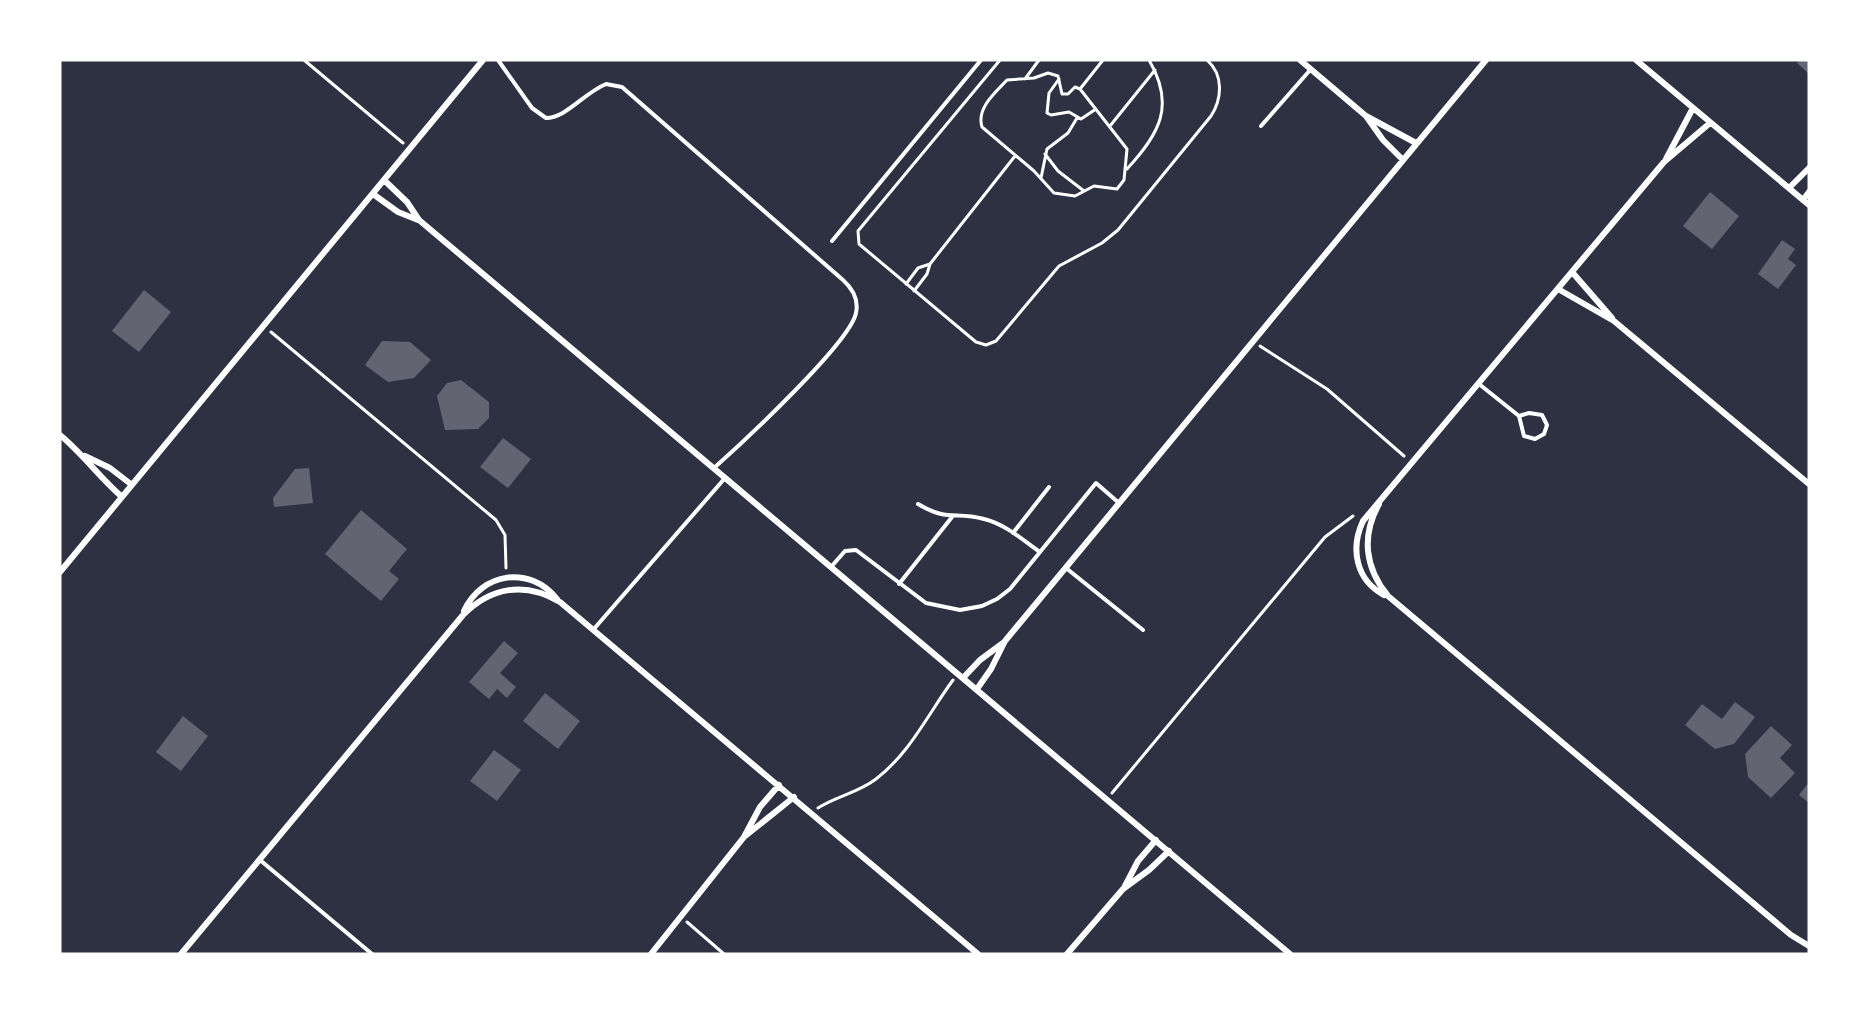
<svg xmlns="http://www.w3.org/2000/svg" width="1869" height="1014" font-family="'Sofia Sans Condensed',sans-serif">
<rect width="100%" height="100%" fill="#2d3142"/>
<!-- building -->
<path fill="#626471" d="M1800 60H1809V74L1797 63Z
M1710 192 1739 216 1712 249 1683 226Z
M1782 240 1795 249 1788 259 1796 265 1778 289 1758 274Z
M144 290 171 312 139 352 112 331Z
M382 341 410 342 431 360 414 378 388 382 365 365Z
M461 380 489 402V418L478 429 445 430 437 396 447 383Z
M503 438 531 459 508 488 480 467Z
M309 468 313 503 274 507 273 498 295 469Z
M361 510 407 549 389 571 399 579 381 601 325 554Z
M504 641 518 653 500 673 516 687 507 698 497 689 489 699 469 682Z
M545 693 580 721 558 749 523 721Z
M1735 702 1755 717 1734 744 1715 749 1685 725 1702 704 1722 719Z
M183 716 208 736 181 771 156 752Z
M1771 726 1792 745 1780 758 1795 773 1771 798 1748 777 1745 754Z
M494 750 521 770 497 801 470 781Z
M1809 782V803L1799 795Z"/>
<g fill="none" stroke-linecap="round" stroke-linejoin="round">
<!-- path -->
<path stroke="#fff" stroke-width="3" d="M304 60 403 143
M1000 60 858 231 859 244 976 342 986 345 996 341 1059 266 1102 243 1118 230 1211 116C1222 99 1224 75 1207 60
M1048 73 1058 76 1062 94H1068L1075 87 1080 89 1127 149 1124 180 1117 189 1094 186 1075 196 1054 193 1034 171 982 127C976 108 996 92 1007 80L1034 78Z
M1025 79 1039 60
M1059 79 1049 93 1047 113 1051 115 1069 112 1081 119 1096 109
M1080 89 1103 60
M1110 126 1155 70
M1045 154 1058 171 1084 191
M1127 169C1159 134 1176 106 1149 60
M1041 178 1047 149 1068 133 1077 118
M906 284 918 268 930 264
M914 291 927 274 930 264 1015 156
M271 332 496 520 505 535 506 568
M1260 346 1327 389 1404 456
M1112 793 1325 537 1353 516
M818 808C836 796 858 793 876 779 910 753 928 714 953 680
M687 922 724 954"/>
<!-- service -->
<path stroke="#fff" stroke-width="4" d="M498 60 532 108 546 118C566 118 584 93 606 84L622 87 843 280C853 289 859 299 856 313 850 343 741 444 714 468
M1261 126 1311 69
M832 241 981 60
M1479 384 1519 416 1524 436 1535 439 1544 434 1547 425 1542 415 1529 413 1519 416
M918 504C948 522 955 511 984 519 1005 524 1023 540 1040 552
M1013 533 1049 487
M831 567 845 551 856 550 926 603 960 610 982 606 997 599 1010 589 1096 483 1119 503
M1066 568 1143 630
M899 584 952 517
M593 630 725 478
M260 860 372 954"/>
<!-- minor -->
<path stroke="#fff" stroke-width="6" d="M1300 60 1366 116 1416 143
M1636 60 1809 205
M1366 116 1383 140 1403 160
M1666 159 1693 108
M384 180 407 202 419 220 1290 954
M1789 188 1809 168
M373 194 398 212 418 220
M1803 200 1809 192
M1572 272 1612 318
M1558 289 1614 321 1809 484
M60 435C83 454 99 477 122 497
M85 456 110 468 132 485
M1379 504C1361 536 1365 568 1388 596L1791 935 1809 946
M60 572 483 60
M1384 595C1356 580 1350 549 1363 521L1664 162 1710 123
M464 611C482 572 530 565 557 599
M963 678 980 660 1003 643
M977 689 991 669 1005 641 1486 60
M744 837 794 797
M1125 886 1138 861 1156 840
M181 954 463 615C491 587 525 581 560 602L978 954
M651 954 744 837 760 807 779 785
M1067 954 1123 889 1149 870 1169 851"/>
</g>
<!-- border -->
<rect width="1869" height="1014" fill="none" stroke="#ffffff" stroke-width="123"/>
</svg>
